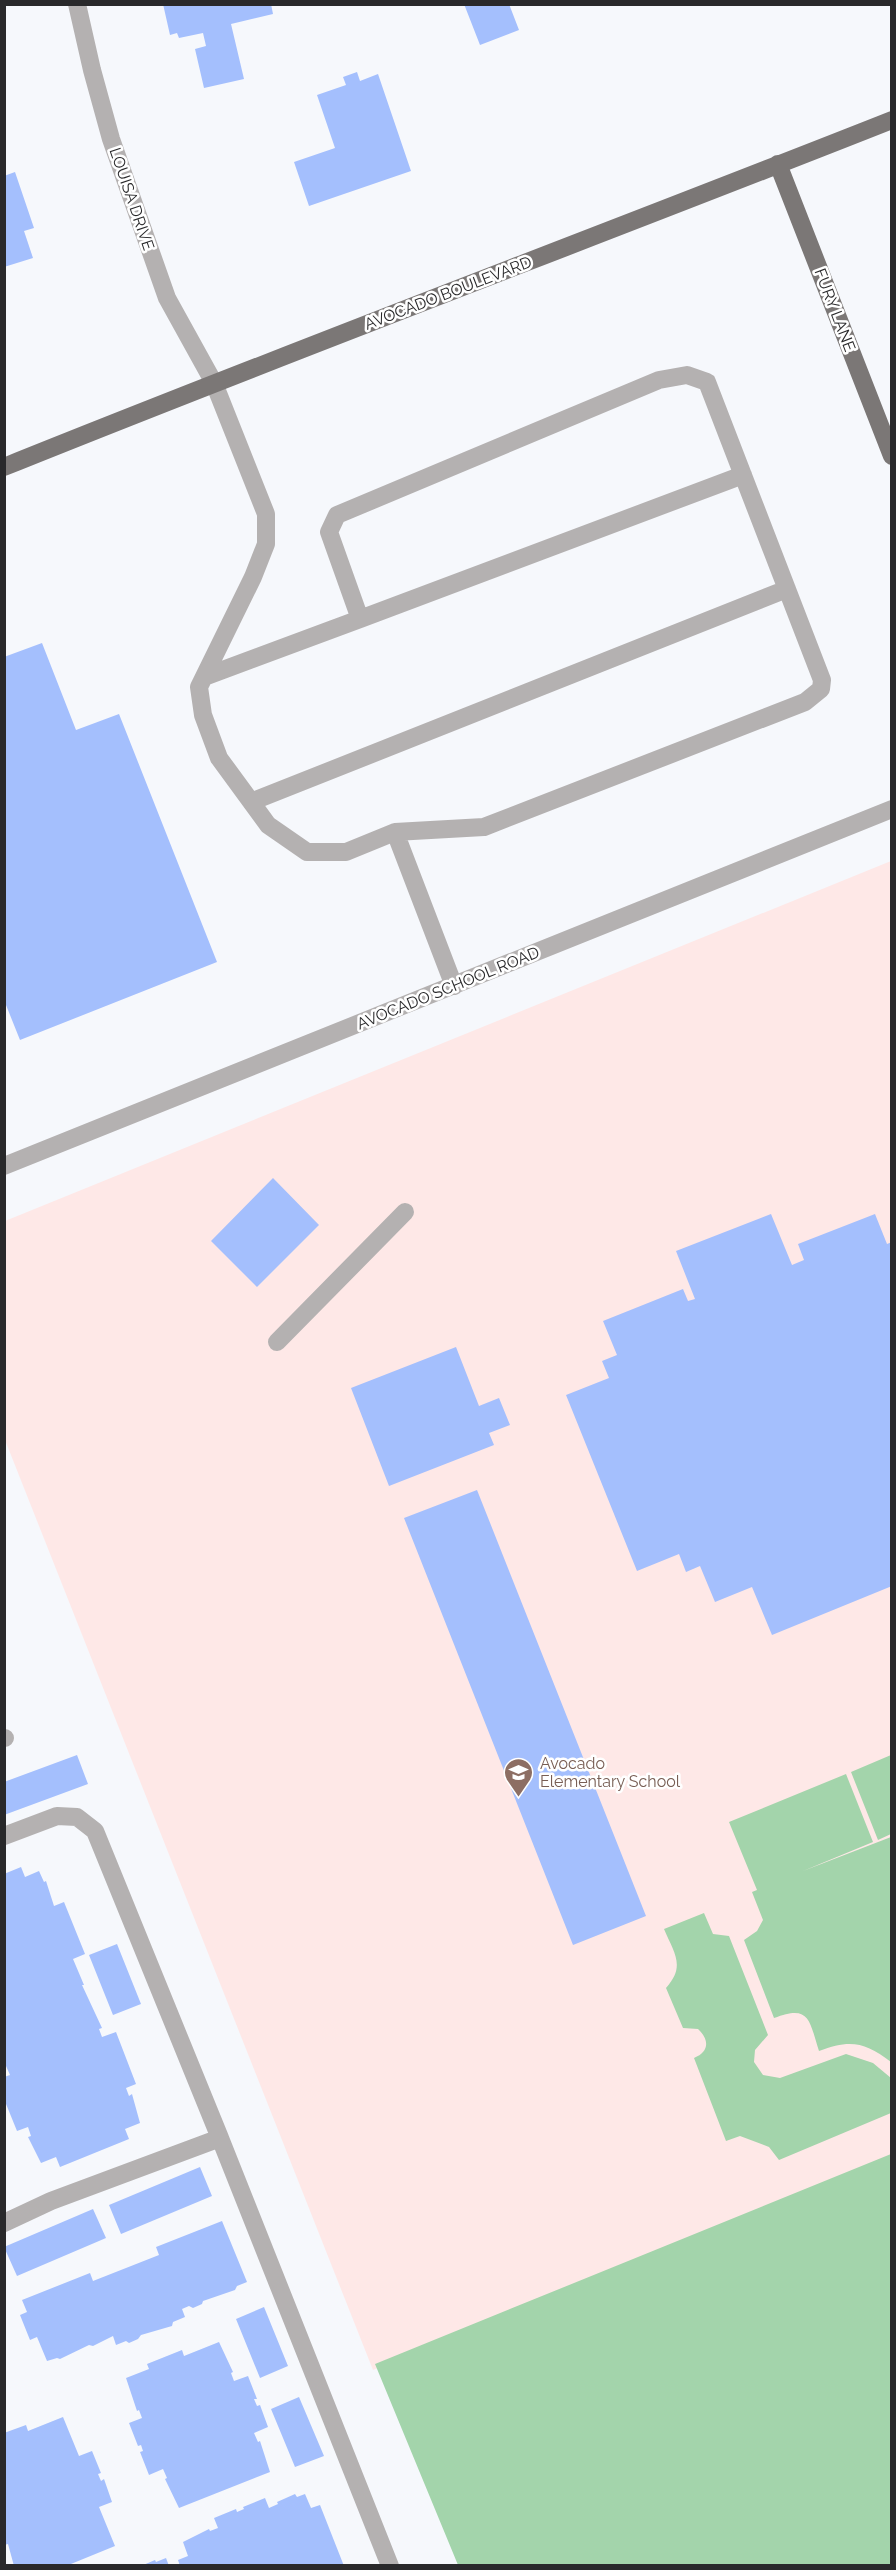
<svg xmlns="http://www.w3.org/2000/svg" width="896" height="2570" font-family="Raleway,sans-serif">
<rect width="100%" height="100%" fill="#f6f8fc"/>
<!-- education -->
<path fill="#fee8e7" d="M891 861V2155L373 2370 5 1440V1221Z"/>
<!-- green -->
<path fill="#a3d4ab" d="M891 1755V1834L878 1840 851 1772Z
M846 1774 873 1842 803 1871 891 1837V2062C865 2042 850 2039 819 2051 809 2020 810 2004 774 2018L744 1940 757 1931 763 1920 752 1892 757 1890 729 1822Z
M704 1913 713 1934 729 1936 768 2035 755 2050 754 2062 763 2075 780 2078 846 2054 873 2063 891 2078V2113L779 2160 769 2147 740 2136 726 2141 694 2058C710 2052 709 2039 698 2029L683 2028 666 1988C686 1966 674 1953 664 1929Z
M891 2154V2565H458L375 2364Z"/>
<!-- building -->
<path fill="#a4bffd" d="M163 4H271L273 14 231 24 244 79 204 88 195 49 206 46 203 33 179 38 177 33 170 35Z
M464 4H509L519 30 480 45Z
M357 72 360 81 378 74 411 171 309 206 294 162 335 148 317 95 346 85 343 77Z
M15 172 34 228 24 231 33 258 4 267V176Z
M42 643 76 730 119 714 217 962 20 1040 4 1000V657Z
M273 1178 319 1225 257 1287 211 1241Z
M771 1214 792 1265 804 1260 798 1244 875 1214 887 1244 892 1242V1586L772 1635 752 1587 715 1602 700 1566 686 1572 679 1554 637 1571 566 1395 609 1378 602 1361 617 1355 603 1321 683 1289 688 1301 695 1299 676 1251Z
M456 1347 479 1406 499 1398 510 1425 489 1433 494 1445 389 1486 351 1388Z
M477 1490 646 1916 573 1945 404 1518Z
M77 1755 88 1784 4 1815V1782Z
M21 1867 25 1877 39 1871 44 1882 46 1881 54 1906 64 1902 85 1954 73 1959 84 1985H82L102 2028 99 2029 102 2037 116 2032 136 2084 126 2088 129 2096 132 2094 140 2123 125 2129 129 2139 60 2167 56 2157 41 2163 28 2137 31 2136 28 2127 17 2131 4 2099V2077L10 2075 6 2066 4 2067V1874Z
M117 1944 141 2004 113 2015 89 1955Z
M200 2167 212 2196 121 2234 109 2205Z
M93 2209 106 2238 17 2276 4 2247Z
M222 2221 247 2282 237 2286 235 2290 203 2301 202 2304 193 2308 189 2306 182 2309 185 2317 173 2322 172 2326 141 2335 138 2339 129 2343 126 2341 116 2345 113 2336 93 2346 89 2345 60 2359 57 2358 47 2361 37 2337 30 2340 20 2315 27 2312 22 2300 90 2273 93 2281 159 2255 156 2247Z
M264 2307 288 2366 260 2378 236 2319Z
M219 2342 233 2372 231 2373 234 2381 248 2376 257 2399H254L257 2406 260 2405 268 2427 254 2433 258 2442 260 2441 270 2472 179 2508 165 2479 167 2478 163 2469 149 2475 140 2452 143 2451 141 2445 138 2446 129 2423 142 2418 139 2410 137 2411 126 2378 149 2369 147 2364 182 2350 184 2356Z
M299 2397 324 2456 295 2467 271 2409Z
M63 2417 79 2456 92 2451 101 2473 98 2474 101 2481 104 2479 112 2502 99 2507 115 2546 66 2566H14L8 2544 4 2545V2433L26 2425 28 2431Z
M295 2494 297 2497 305 2494 311 2508 320 2505 344 2566H180L178 2560 188 2556 183 2542 209 2529 210 2531 218 2528 214 2518 236 2509 237 2512 244 2509 243 2507 265 2498 269 2508 278 2504 277 2502Z
M166 2558 169 2566H141L155 2560 156 2562Z"/>
<g fill="none" stroke-linecap="round" stroke-linejoin="round">
<!-- minor -->
<path stroke="#b4b1b1" stroke-width="18" d="M77 4 92 70 111 139 167 298 214 383 266 514V544L253 577 199 687 203 715 219 758 268 825 307 852H346L395 832 454 986
M360 619 743 475
M204 677 360 619 329 532 337 515 659 380 687 375 707 382 822 680 821 689 805 702 484 827 395 832
M251 802 787 589
M4 1166 892 809
M277 1342 405 1212
M4 1738H5
M4 1836 57 1816 77 1817 95 1831 220 2138 51 2201 4 2223
M220 2138 390 2566"/>
<!-- major -->
<path stroke="#7b7776" stroke-width="18" d="M778 164 892 456
M4 467C299 348 596 237 892 120"/>
</g>
<!-- icons -->
<defs>
<symbol id="school-pin" viewBox="-11 -11 22 30"><path d="M0 17L-7.5 6A9.5 9.5 0 1 1 7.5 6Z" fill="#8d6e63" stroke="#fff"/><path d="M0-5L7-2L0 1L-7-2ZM-4 1L0 2.5L4 1V4Q0 6-4 4Z" fill="#fff"/></symbol>
</defs>
<g fill-rule="evenodd">
<use href="#school-pin" x="502" y="1756" width="33" height="45"/>
</g>
<g text-anchor="middle" dominant-baseline="central" stroke-width="5" stroke-linejoin="round" paint-order="stroke">
<!-- street labels -->
<g font-size="16" fill="#29292b" stroke="#fff">
<text transform="translate(132 199) rotate(71)">LOUISA DRIVE</text>
<text transform="translate(448 293) rotate(-21)">AVOCADO BOULEVARD</text>
<text transform="translate(835 310) rotate(69)">FURY LANE</text>
<text transform="translate(448 988) rotate(-22)">AVOCADO SCHOOL ROAD</text>
</g>
<!-- education labels -->
<g font-size="16" fill="#785e54" stroke="#fff" text-anchor="start">
<text x="540" y="1763">Avocado<tspan x="540" dy="18">Elementary School</tspan></text>
</g>
</g>
<!-- border -->
<rect width="896" height="2570" fill="none" stroke="#29292b" stroke-width="12"/>
</svg>
